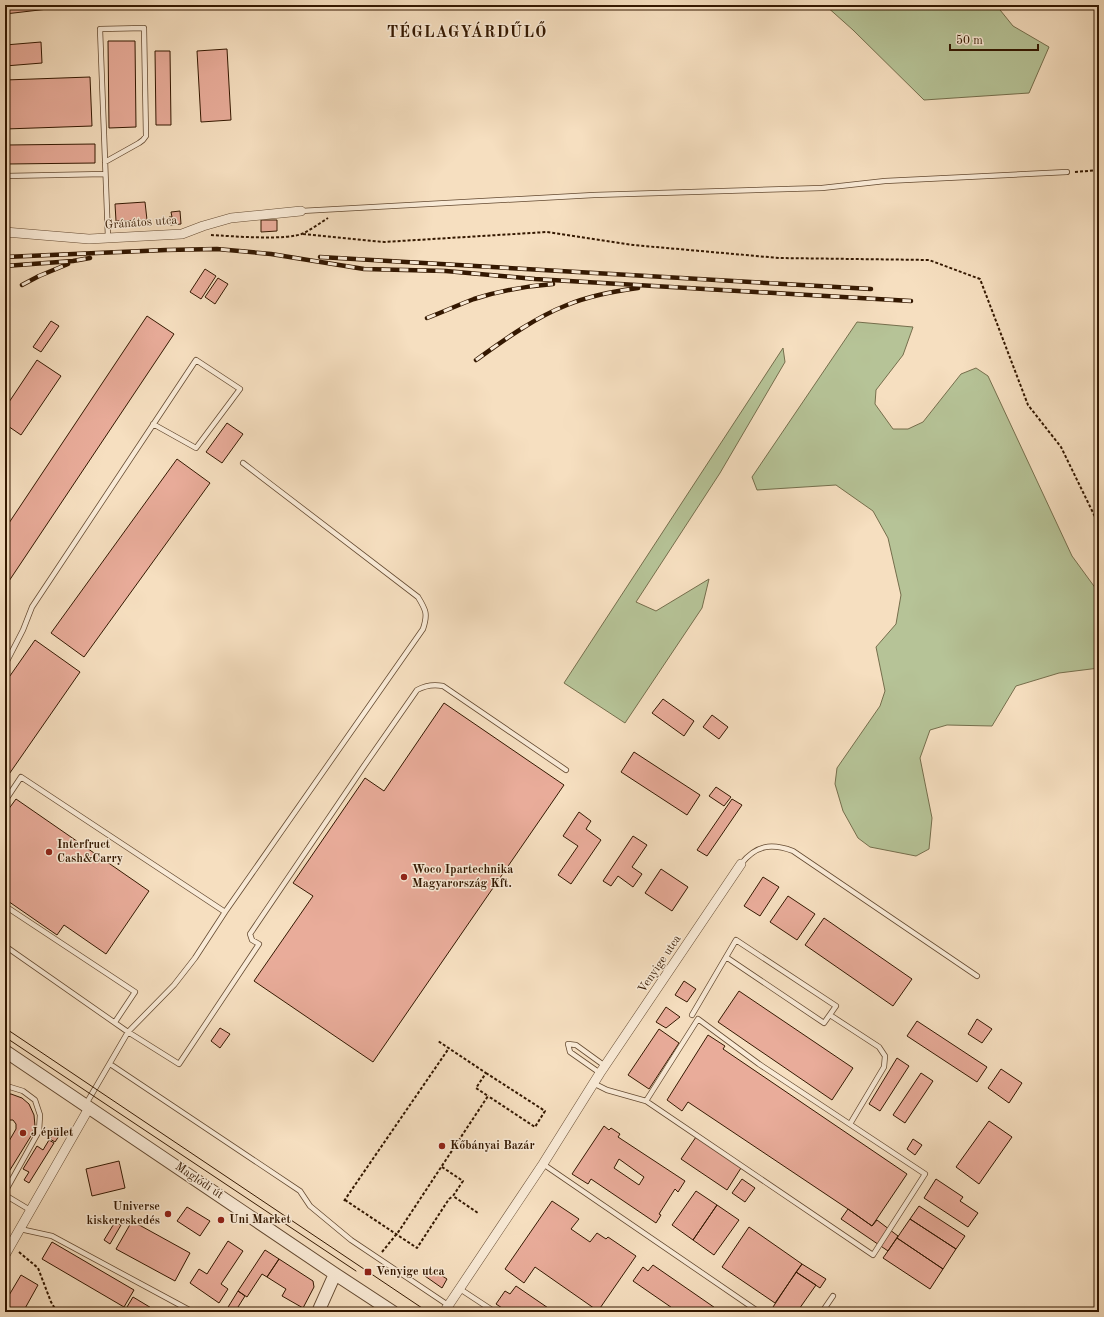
<svg xmlns="http://www.w3.org/2000/svg" width="1104" height="1317" font-family="'Old Standard TT',serif">
<rect width="100%" height="100%" fill="#f6dfc0"/>
<filter id="stains"><feTurbulence type="fractalNoise" baseFrequency=".005" numOctaves="4"/><feColorMatrix values="0 0 0 0 .2 0 0 0 0 .09 0 0 0 0 .02 0 0 0 .5 -.17"/></filter>
<radialGradient id="worn" r=".72"><stop offset=".6" stop-color="#630" stop-opacity="0"/><stop offset="1" stop-color="#630" stop-opacity=".3"/></radialGradient>
<!-- green -->
<path fill="#b6c397" stroke="#756e4c" d="M825 5H996L1013 26 1049 47 1029 93 924 100 853 30Z
M857 322 913 327 903 355 876 390 875 404 893 429H908L923 422 961 374 976 368 988 376 1072 556 1099 593V668L1059 673 1016 686 992 726 947 725 930 730 920 758 932 818 929 849 916 856 870 847 858 838 843 811 835 784 837 768 880 706 885 691 876 647 896 624 901 595 888 538 873 511 836 485 757 490 752 477Z
M783 348 785 362 720 473 636 602 656 611 709 579 702 608 625 723 564 683Z"/>
<!-- building -->
<path fill="#e9ac9a" stroke="#341801" fill-rule="evenodd" d="M5 5H48V9L5 14Z
M108 41H135L136 127 109 128Z
M41 42 42 63 5 66V45Z
M227 49 231 120 201 122 197 51Z
M155 51H170L171 125H156Z
M90 77 92 126 5 129V80Z
M95 144V163L7 164V145Z
M145 202 147 220 116 221 115 204Z
M180 211 181 224 170 225 169 217H172L171 212Z
M261 220H277V231L261 232Z
M205 269 216 276 201 299 190 292Z
M218 278 228 284 215 304 205 297Z
M147 316 174 334 5 587V529Z
M51 321 59 326 41 352 33 347Z
M37 360 61 376 21 435 5 424V408Z
M227 423 243 434 222 463 206 452Z
M177 459 210 483 84 657 51 633Z
M35 640 80 672 5 780V683Z
M663 699 694 721 684 736 652 713Z
M444 703 564 785 373 1062 254 981 313 896 293 883 365 778 384 791Z
M712 715 728 727 719 739 703 727Z
M634 752 700 795 687 815 621 772Z
M716 787 731 797 724 806 709 796Z
M16 799 149 891 106 954 64 925 57 935 5 899V814Z
M732 799 742 805 707 856 697 850Z
M579 812 591 821 586 829 601 840 571 884 558 875 578 846 563 836Z
M633 836 647 845 632 867 642 874 633 887 618 876 611 886 603 881Z
M661 869 688 887 672 911 645 893Z
M763 877 779 887 760 916 744 906Z
M788 896 815 914 797 940 770 922Z
M824 918 912 979 893 1006 805 945Z
M684 981 696 989 687 1002 675 995Z
M739 991 853 1068 832 1100 718 1022Z
M666 1007 680 1017 666 1028 656 1022Z
M977 1019 992 1029 982 1043 968 1034Z
M917 1021 987 1067 977 1082 907 1036Z
M220 1028 230 1034 220 1048 211 1041Z
M659 1029 679 1043 649 1089 628 1075Z
M708 1035 725 1046 723 1049 907 1174 872 1226 848 1209 688 1102 682 1111 667 1100Z
M897 1058 909 1066 880 1111 869 1104Z
M1001 1069 1022 1083 1009 1103 988 1088Z
M921 1073 933 1081 905 1123 893 1115Z
M5 1094H11L22 1098 29 1104 34 1115 35 1126 31 1136 5 1178V1148L16 1129V1124L13 1120H8L5 1121Z
M989 1121 1012 1137 979 1184 956 1167Z
M604 1126 609 1130 611 1128 620 1134 618 1137 685 1181 678 1192 675 1189 659 1214 661 1215 656 1223 591 1179 588 1184 572 1174ZM619 1159 644 1177 639 1185 614 1168Z
M55 1130 61 1133 55 1142 50 1139Z
M696 1137 741 1168 727 1190 681 1159Z
M913 1139 922 1145 915 1155 907 1149Z
M49 1140 54 1143 29 1183 24 1180 29 1172 23 1169 37 1146 43 1150Z
M119 1161 125 1188 92 1196 86 1169Z
M742 1179 755 1188 745 1202 732 1193Z
M936 1179 963 1197 960 1201 978 1213 968 1227 924 1198Z
M696 1191 717 1205 693 1240 672 1225Z
M552 1201 579 1219 571 1229 590 1242 597 1233 606 1239 608 1237 636 1256 598 1311 535 1267 524 1283 505 1269Z
M717 1205 739 1220 714 1255 693 1240Z
M919 1206 965 1236 956 1249 910 1219Z
M187 1207 210 1221 200 1236 177 1221Z
M848 1209 872 1226 877 1220 898 1236 888 1251 841 1219Z
M910 1219 956 1249 943 1269 897 1238Z
M132 1221 190 1253 175 1281 116 1249Z
M115 1222 121 1225 110 1244 104 1240Z
M749 1227 802 1264 775 1303 722 1267Z
M897 1238 943 1269 930 1289 883 1258Z
M228 1241 243 1251 221 1284 228 1289 219 1303 190 1283 199 1269 207 1274Z
M52 1242 134 1290 124 1307 42 1259Z
M265 1250 279 1259 267 1277 262 1274 247 1297 238 1291Z
M279 1259 313 1281 314 1287 303 1308 282 1296 286 1289 267 1277Z
M802 1264 826 1279 820 1288 796 1272Z
M653 1265 721 1312H678L633 1281 643 1267 648 1271Z
M430 1268 447 1279 442 1288 425 1276Z
M796 1272 816 1285 797 1312H780L773 1307Z
M21 1275 38 1285 23 1312H5V1302Z
M516 1286 554 1312H508L496 1304 505 1291 510 1294Z
M238 1291 245 1296 238 1307 245 1312H225Z
M133 1297 158 1312H124Z"/>
<g fill="none" stroke-linecap="round" stroke-linejoin="round">
<defs>
<path id="service" d="M105 162 139 143 143 140 146 136 144 28 100 29 108 238
M5 176 105 174
M301 211 594 195 822 188 885 181 1067 172
M5 665 23 630 32 607 196 360 240 389 196 448 153 424
M5 801 21 777 225 912
M741 864C756 845 771 843 793 851L977 976
M5 906 135 992 115 1022
M5 946 128 1032 179 1064 259 944 252 940 250 934 364 766 417 690C426 685 433 684 443 686L566 770
M692 1015 736 940 836 1006 824 1023 726 957
M830 1015 879 1047 885 1056 884 1067 850 1124
M110 1064 300 1191 310 1206 351 1240 448 1305
M600 1073 570 1052 568 1044 576 1045 605 1066
M595 1084 607 1090 646 1101 873 1255 925 1174 759 1064 698 1019 646 1101
M5 1087H10L23 1091 35 1100 40 1115 39 1131 5 1192
M86 1104 128 1032 174 985 195 958 225 912 423 629C428 614 426 610 418 597L243 463
M543 1164 759 1312
M5 1195 30 1210
M20 1229 52 1236 193 1312
M460 1289 495 1312
M822 1312 833 1296"/>
<path id="minor" d="M5 232 89 239 182 234 203 226 231 218 301 211
M5 1255 89 1108
M444 1312 543 1164 600 1073 741 864"/>
<path id="tertiary" d="M5 1051 335 1274 393 1312
M318 1312 335 1274"/>
</defs>
<!-- service casing -->
<use href="#service" stroke="#644a31" stroke-width="6"/>
<!-- minor casing -->
<use href="#minor" stroke="#644a31" stroke-width="10"/>
<!-- tertiary casing -->
<use href="#tertiary" stroke="#644a31" stroke-width="14"/>
<!-- path -->
<path stroke="#341801" stroke-width="2" stroke-dasharray="3 2" stroke-linecap="butt" d="M1075 172 1099 170
M303 234 384 242 547 232 633 245 779 258 929 260 980 279 1028 405 1061 447 1099 525
M211 235C230 236 289 241 304 233 312 229 320 223 328 218
M486 1073 545 1111 535 1127 488 1096
M442 1167 463 1181 453 1196 478 1213
M345 1200 417 1248 449 1199 453 1196
M344 1201 449 1048
M19 1252 38 1268 51 1302 57 1312
M382 1252 399 1231 488 1096 476 1088 486 1073 438 1041
M979 1312 983 1309"/>
<!-- service -->
<use href="#service" stroke="#f9ead6" stroke-width="4.5"/>
<!-- minor -->
<use href="#minor" stroke="#f9ead6" stroke-width="9"/>
<!-- tertiary -->
<use href="#tertiary" stroke="#f9ead6" stroke-width="12"/>
<!-- tram -->
<path stroke="#341801" stroke-width="1" d="M5 1028 428 1312
M5 1037 356 1271"/>
<defs>
<path id="rail" d="M5 257 166 250 217 249 271 254 364 269 446 271 535 279 911 301
M320 257 871 289
M5 266 73 261 90 258
M22 285 39 276 68 264
M427 318C443 312 458 305 474 299 499 291 527 286 553 284
M476 360C504 340 534 318 567 305 589 296 615 291 638 288"/>
</defs>
<!-- rail casing -->
<use href="#rail" stroke="#341801" stroke-width="4.5"/>
<!-- rail -->
<use href="#rail" stroke="#f9ead6" stroke-width="3" stroke-dasharray="9" stroke-linecap="butt"/>
</g>
<!-- markers -->
<g fill="#8f2418" stroke="#f9ead6" stroke-width="1.5">
<circle cx="49" cy="852" r="4"/>
<circle cx="404" cy="877" r="4"/>
<circle cx="23" cy="1133" r="4"/>
<circle cx="442" cy="1146" r="4"/>
<circle cx="168" cy="1214" r="4"/>
<circle cx="221" cy="1220" r="4"/>
<rect x="364" y="1268" width="8" height="8" rx="2"/>
</g>
<g text-anchor="middle" dominant-baseline="central" stroke-width="3" stroke-linejoin="round" paint-order="stroke">
<!-- street labels -->
<g font-size="12" fill="#341801" stroke="#f9ead6">
<text transform="translate(141 223) rotate(-4)">Gránátos utca</text>
<text transform="translate(660 964) rotate(-56)">Venyige utca</text>
<text transform="translate(199 1181) rotate(34)">Maglódi út</text>
</g>
<!-- poi labels -->
<g font-size="12" font-weight="bold" fill="#341801" stroke="#f9ead6" text-anchor="start">
<text x="57" y="845">Interfruct<tspan x="57" dy="14">Cash&amp;Carry</tspan></text>
<text x="412" y="870">Woco Ipartechnika<tspan x="412" dy="14">Magyarország Kft.</tspan></text>
<text x="31" y="1133">J épület</text>
<text x="450" y="1146">Kőbányai Bazár</text>
<text x="160" y="1207" text-anchor="end">Universe<tspan x="160" dy="14">kiskereskedés</tspan></text>
<text x="229" y="1220">Uni Market</text>
<text x="376" y="1272">Venyige utca</text>
</g>
<!-- district labels -->
<g font-size="16" font-weight="bold" letter-spacing="1" fill="#341801" stroke="#f9ead6">
<text x="467" y="33">TÉGLAGYÁRDŰLŐ</text>
</g>
</g>
<!-- margin -->
<rect width="1104" height="1317" fill="none" stroke="#f6dfc0" stroke-width="20"/>
<rect x="6" y="6" width="1092" height="1305" fill="none" stroke="#341801" stroke-width="2"/>
<rect x="10" y="10" width="1084" height="1297" fill="none" stroke="#341801"/>
<!-- scale -->
<path d="M950 44v6h88v-6" fill="none" stroke="#341801" stroke-width="2"/>
<text x="956" y="44" font-size="12" fill="#341801" stroke="#f9ead6" stroke-width="3" paint-order="stroke">50 m</text>
<rect width="100%" height="100%" filter="url(#stains)"/>
<rect width="100%" height="100%" fill="url(#worn)"/>
</svg>
